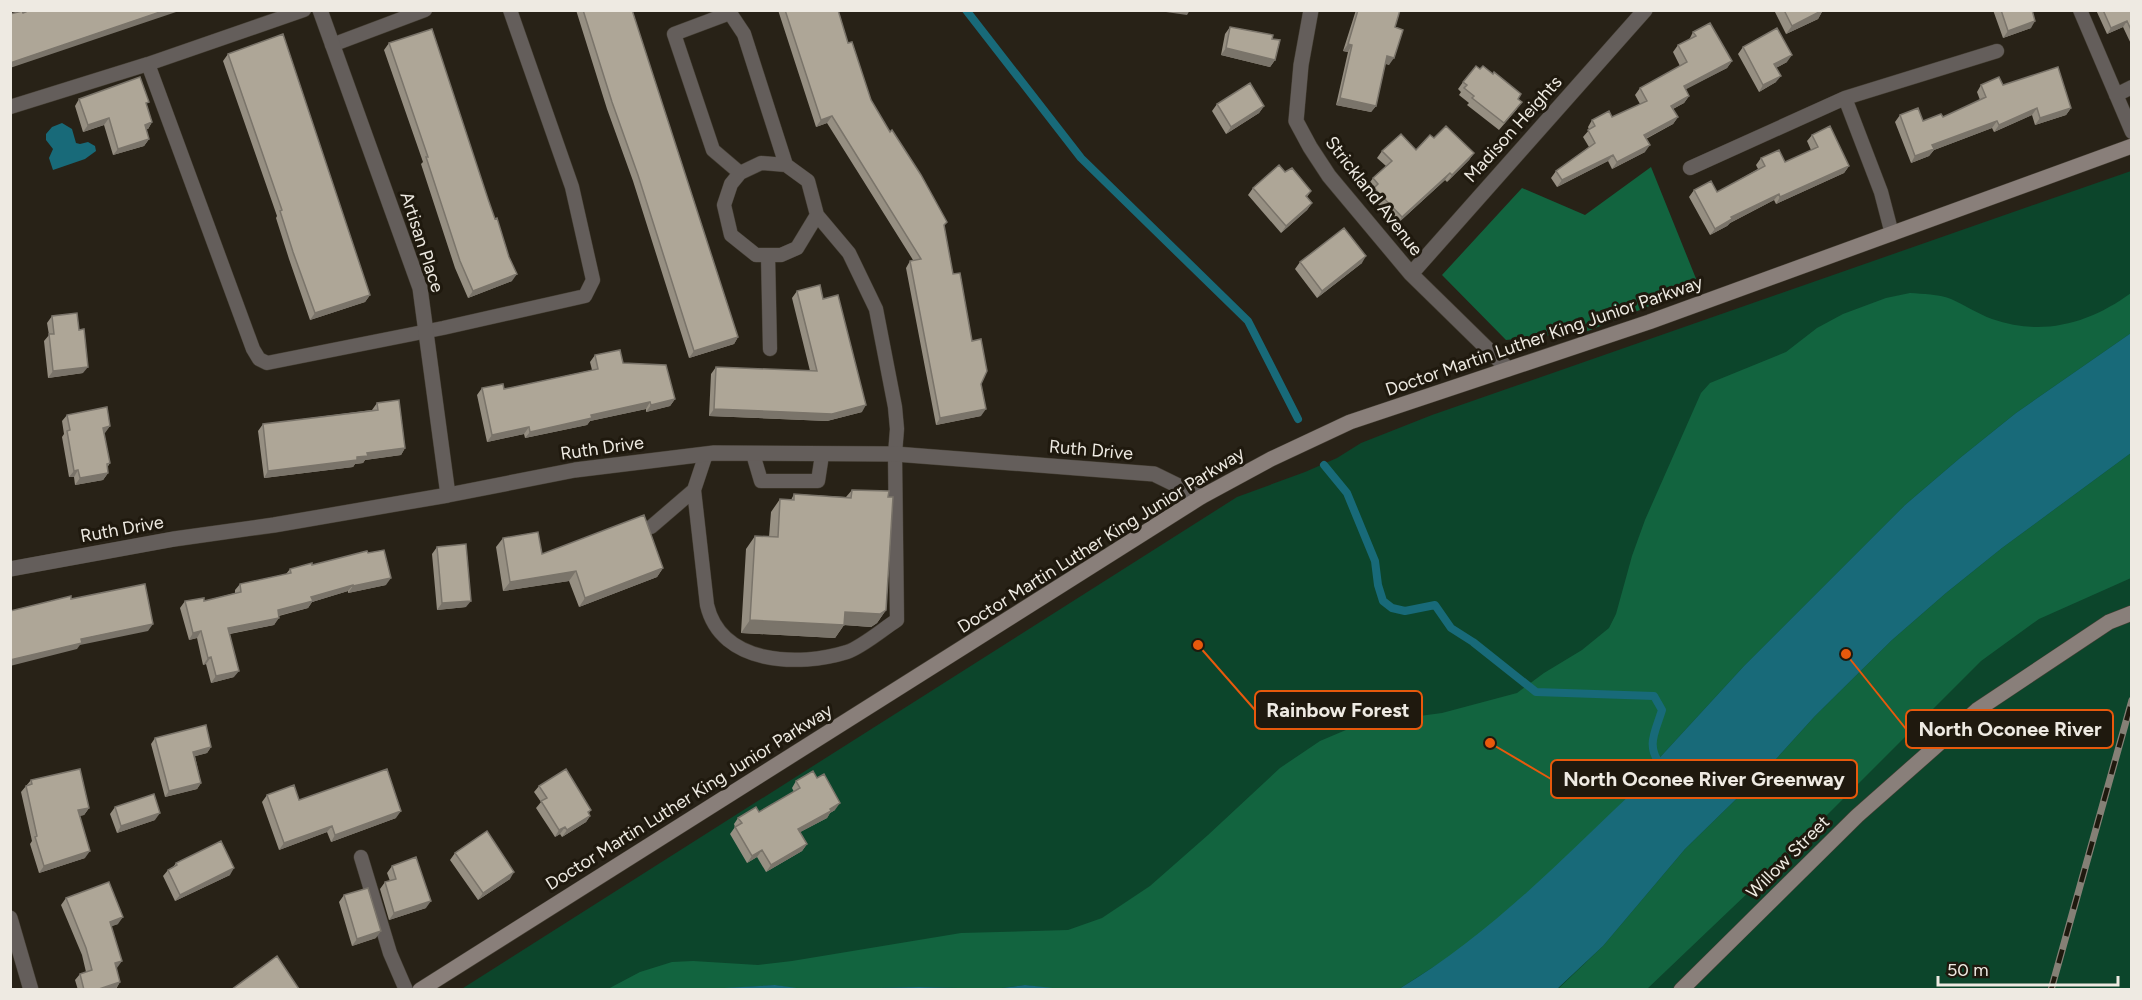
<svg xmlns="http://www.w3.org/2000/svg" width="2142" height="1000" font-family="Figtree,sans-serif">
<rect width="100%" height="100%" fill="#282217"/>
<!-- green -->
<path fill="#0c452b" d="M2131 171V989L460 990 1237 497 1305 472 1337 458 1361 443 1432 415Z"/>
<!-- forest -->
<path fill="#12643f" d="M1651 167 1699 286 1588 331 1506 340 1442 275 1522 188 1585 215Z
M1910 293C1923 294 1938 294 1951 299 1965 305 1978 314 1992 319 2043 337 2090 323 2131 293V333L2016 413 1960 458 1905 505 1744 666 1641 778 1637 788 1559 865 1478 936 1449 957 1399 989 1062 990 1025 985 995 989 919 987 804 990 775 985 703 990H606L640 972 672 962 693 961 758 965 792 961 961 933 1068 930 1102 918 1150 886 1208 835 1280 768 1320 741 1360 724 1442 713 1517 693 1544 673 1582 650 1609 628 1616 614 1632 556 1645 520 1701 393 1710 383 1786 352 1817 328 1843 314 1886 298Z
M2131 453V578L2039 619 1981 661 1774 868 1647 989 1557 990 1603 946 1685 849 1767 769 1815 716 1892 640 1946 593 2002 548Z"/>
<!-- water -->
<path fill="#186a79" d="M62 123 72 129 76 143 80 144 88 142 95 146 96 151 85 159 53 170 49 158 53 149 46 140V134L52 127Z
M2131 333V453L2002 548 1946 593 1892 640 1815 716 1767 769 1685 849 1603 946 1557 989H1399C1490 935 1561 860 1637 788L1641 778 1744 666 1905 505 1960 458 2016 413Z
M775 985 804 989H703H706Z
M1025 985 1062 989H836L919 987 995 989Z"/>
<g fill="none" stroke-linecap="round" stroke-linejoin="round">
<!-- stream -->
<path stroke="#186a79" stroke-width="8" d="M966 10 1081 158 1248 321 1298 419
M1324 465 1347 493 1375 561 1378 585 1383 601 1392 608 1405 611 1435 605 1451 628 1473 642 1536 692 1654 696 1662 710C1655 733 1645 746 1662 767"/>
<defs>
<path id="lane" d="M2080 10 2132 132
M332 45 425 10
M148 64 253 349 259 359 267 363 443 328 585 296 593 280 572 187 510 10
M2116 95 2132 87
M1845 98 1997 51
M10 107 148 64 304 10
M761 163 786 165 808 181 817 215 797 248 781 255H756L731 235 724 205 731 184 740 173Z
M1690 168 1845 98 1881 192 1892 234
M740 173 713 150 674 34 730 13 744 34 786 165
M768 255 770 349
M706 454 694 490 707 605C721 665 799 667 847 652 862 647 883 629 897 620L895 454 897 429 895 407 876 309 849 253 817 215
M753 454 761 481H818L822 455
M651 527 694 490
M361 857 390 953 406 990"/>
<path id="street" d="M320 10 420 288 448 495
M1311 10 1301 65 1296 121 1310 147 1329 176 1411 274 1508 369
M1411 274 1645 10
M10 569 174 539 274 525 448 495 575 470 714 453 895 454 1154 474 1201 497
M10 918 31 990"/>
<path id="secondary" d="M420 990 1201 497 1271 459 1350 422 1649 322 2132 146
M1681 990 1857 816 1977 710 2109 622 2132 613"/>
</defs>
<!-- lane casing -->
<use href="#lane" stroke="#443e33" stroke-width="15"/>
<!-- street casing -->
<use href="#street" stroke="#443e33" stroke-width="16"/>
<!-- secondary casing -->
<use href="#secondary" stroke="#443e33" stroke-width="16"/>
<!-- lane -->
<use href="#lane" stroke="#645e5b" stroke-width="14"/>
<!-- street -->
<use href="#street" stroke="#645e5b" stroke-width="15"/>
<!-- secondary -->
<use href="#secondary" stroke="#897f7a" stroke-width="15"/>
<defs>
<path id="rail" d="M2051 990 2132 700"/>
</defs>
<!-- rail casing -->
<use href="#rail" stroke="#858076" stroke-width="7"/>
<!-- rail -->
<use href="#rail" stroke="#1f190e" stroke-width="4.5" stroke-dasharray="14" stroke-linecap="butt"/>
</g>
<!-- wall -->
<path fill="#968f82" d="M576 10H632L738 337 734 344 689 358 633 181 607 109Z
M778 10H838L848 43 871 100 944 227 953 274 981 384V416L936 425 906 268 910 261 913 260 827 123 816 127Z
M1356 10H1400L1395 27 1389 65 1385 63 1376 106 1371 112 1336 105 1348 52 1343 51Z
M1774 10H1823L1818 19 1786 34Z
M1993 10H2032L2031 28 2003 38Z
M2096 10H2132V46L2123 27 2107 34Z
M1230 27 1272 39 1275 60 1270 67 1221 55 1225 34Z
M1693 32 1732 61 1727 68 1685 89 1689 96 1684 103 1673 109 1678 117 1673 124 1646 139 1645 152 1612 169 1608 161 1557 187 1551 178 1556 171 1589 147 1583 137 1589 130 1588 127 1592 120 1612 117 1640 104 1635 95 1640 88 1680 66 1673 52 1678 45 1689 40Z
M389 43 512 281 468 298 455 268 421 164 423 162 384 50Z
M1743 47 1787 62 1776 68V82L1759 92 1738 54Z
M228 54 370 295 365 302 310 320 289 259 276 218 277 216 223 61Z
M1463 82 1518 99 1517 109 1499 130 1467 105 1469 103 1459 95 1461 92 1458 89Z
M1981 85H2003L2071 108 2066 115 2035 125 2032 115 1994 132 1992 128 1934 150 1929 156 1911 163 1895 122 1900 115 1923 121 1943 117 1980 100 1977 92Z
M79 99 147 106 152 122 148 129H146L149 139 144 146 113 155 104 125 83 132 75 106Z
M1217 104 1264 106 1259 113 1226 134 1212 111Z
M1812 135 1849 166 1844 173 1776 204 1774 200 1730 223 1727 226 1710 235 1689 197 1694 190 1717 192 1758 169 1756 165 1761 158 1785 162 1811 150 1807 141Z
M1434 138 1474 153 1469 160 1447 182 1445 180 1397 224 1369 195 1373 190 1368 185 1373 178 1386 166 1377 158 1382 151 1416 150Z
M1285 172 1311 191 1307 197 1312 203 1307 210 1281 233 1248 195 1253 188Z
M1300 262 1362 263 1317 298 1295 269Z
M797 291 823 299 862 412 827 421 709 416 711 374 716 367 810 371 792 298Z
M52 316 79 330 83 373 48 378 44 341 49 335 47 323Z
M595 355 623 363 675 399 670 406 646 412V409L590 421 587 425 525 438 524 434 487 442 477 395 482 388 504 389 592 370 590 362Z
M377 403 405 448 401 455 365 460 363 463 355 464 353 467 264 478 258 431 263 424 372 410Z
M67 415 110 426 104 433 110 463 107 468 108 473 103 480 75 485 74 477H69L62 437 64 434 62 421Z
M852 490 886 610 877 623 871 627 844 625 835 638 741 633 746 549 755 536 769 537 771 512 780 499 791 500 794 494 846 497Z
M503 538 542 554 663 568 657 577 579 607 569 581 503 591 496 547Z
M437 547 466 607 437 610 432 554Z
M312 565 386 585 348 593V591L312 602 308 608 279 616 274 625 230 634 234 677 211 683 206 664 203 665 197 638 189 640 180 608 185 601H204L235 593V590L240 584 286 574 290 569Z
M155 738 211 747 207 753 195 756 201 783 197 789 165 797 151 744Z
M31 780 89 808 84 815 79 816 85 858 39 873 30 844 32 841 21 792Z
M796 781 835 810 830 813 827 818 800 832 807 844 802 851 766 872 757 857 747 863 730 834 735 827 734 824 738 818 759 812 794 792 792 788Z
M539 786 591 810 589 813 590 816 586 822 562 837 560 834 555 837 536 808 541 802 534 792Z
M267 795 299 800 396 818 331 842 327 832 279 850 262 802Z
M115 807 155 820 117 833 110 814Z
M455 853 510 879 478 900 450 860Z
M176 863 230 875 175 901 163 876 168 870 173 867Z
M392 866 426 908 389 920 380 889 385 882 390 881 387 873Z
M344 895 376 938 352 946 339 902Z
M66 898 118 924 111 926 116 968 120 982 116 989 78 990 75 980 80 974 86 972 82 955 61 905Z"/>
<!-- shaded-wall -->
<path fill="#7a746a" d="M166 10H182L10 68V63Z
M1152 10H1190L1187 15Z
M1823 10 1818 19 1786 34 1792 26Z
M2035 21 2031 28 2003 38 2008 31Z
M2127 21 2123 27 2107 34 2111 28Z
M1348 44 1352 45 1348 52 1343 51Z
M1226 48 1275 60 1270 67 1221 55Z
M1792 55 1787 62 1770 71 1774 64Z
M1387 56 1394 58 1389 65 1382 63Z
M1732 61 1727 68 1679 93 1684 86Z
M1781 76 1776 82 1759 92 1763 85Z
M1689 96 1684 103 1667 112 1671 106Z
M1340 98 1376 106 1371 112 1336 105Z
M1264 106 1259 113 1226 134 1231 127Z
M2037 108 2032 115 1994 132 1999 125Z
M2071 108 2066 115 2035 125 2040 118Z
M832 116 827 123 816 127 821 120Z
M1678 117 1673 124 1639 142 1644 135Z
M109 118 104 125 83 132 88 125Z
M1997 121 1992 128 1934 150 1929 156 1911 163 1915 156 1932 145Z
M152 122 148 129 140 131 145 125Z
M149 139 144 146 113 155 118 149Z
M1650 145 1645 152 1612 169 1617 162Z
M1474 153 1469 160 1447 182 1452 175Z
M1613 155 1608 161 1557 187 1562 180Z
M1849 166 1844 173 1776 204 1780 197Z
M1450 173 1445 180 1397 224 1402 217Z
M1779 194 1774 200 1730 223 1727 226 1710 235 1715 229 1731 217Z
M1312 203 1307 210 1281 233 1286 226Z
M1366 256 1362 263 1317 298 1322 291Z
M517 274 512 281 468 298 473 291Z
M370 295 365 302 310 320 315 313Z
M738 337 734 344 689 358 694 351Z
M88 367 83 373 48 378 53 371Z
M675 399 670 406 646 412 651 405Z
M650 402 646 409 590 421 587 425 525 438 530 432 591 415Z
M866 405 862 412 827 421 709 416 714 409Z
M986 409 981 416 936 425 940 418Z
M110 426 105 433 98 434 103 428Z
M529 427 524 434 487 442 492 435Z
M405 448 401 455 365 460 363 463 355 464 353 467 264 478 268 471 357 457 367 453Z
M78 470 74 477H69L74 471Z
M108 473 103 480 75 485 80 478Z
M663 568 657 577 579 607 585 598Z
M576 571 569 581 503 591 510 582Z
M391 578 386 585 348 593 353 586Z
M353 585 348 591 312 602 308 608 273 617 278 610 311 597Z
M471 601 466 607 437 610 442 603Z
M886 610 877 623 871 627 844 625 835 638 741 633 750 620 845 612Z
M279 618 274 625 223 635 228 628Z
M153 624 148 631 80 645 77 649 10 666V660L81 639Z
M201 631 197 638 189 640 193 633Z
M211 657 206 664 203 665 208 658Z
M239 671 234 677 211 683 216 676Z
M211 747 207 753 189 758 193 752Z
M201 783 197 789 165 797 169 791Z
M840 803 835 810 830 813 827 818 793 836 798 829Z
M89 808 84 815 73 817 78 810Z
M401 811 396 818 331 842 335 835Z
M160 813 155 820 117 833 121 826Z
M590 816 586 822 562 837 567 830Z
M332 826 327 832 279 850 284 843Z
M565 827 560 834 555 837 559 830Z
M807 844 802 851 766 872 771 865Z
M762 850 757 857 747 863 752 856Z
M90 851 85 858 39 873 44 866Z
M234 868 230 875 175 901 180 895Z
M514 872 510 879 478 900 483 893Z
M431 901 426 908 389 920 394 913Z
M123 917 118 924 105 929 110 922Z
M381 931 376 938 352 946 357 939Z
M122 961 117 968 115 963Z
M120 982 115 990H96Z"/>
<!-- building -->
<path fill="#aea697" stroke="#7a746a" stroke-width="1.5" d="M30 10H166L10 63V14L22 11 23 13Z
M583 10H632L738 337 694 351 638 175 612 102Z
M785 10H838L848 43 852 42 871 100 890 132 892 130 921 175 947 222 944 225 953 274 960 273 972 341 981 339 987 371 981 384 986 409 940 418 910 261 921 259 832 116 821 120Z
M1358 10H1400L1395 27 1403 30 1394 58 1387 56 1376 106 1340 98 1352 45 1348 44Z
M1784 10H1823L1792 26Z
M2001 10H2032L2035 21 2008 31Z
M2103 10H2132V32L2127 21 2111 28Z
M1710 23 1732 61 1684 86 1689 96 1671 106 1678 117 1644 135 1650 145 1617 162 1613 155 1562 180 1556 171 1595 143 1588 130 1595 126 1592 120 1609 111 1612 117 1647 101 1640 88 1687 62 1678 45 1696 36 1693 32Z
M1230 27 1273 35 1272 39 1280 40 1275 60 1226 48Z
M1777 28 1792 55 1774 64 1781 76 1763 85 1743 47Z
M432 29 488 199 495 219 497 218 509 257 517 274 473 291 460 261 426 157H428L389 43Z
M283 34 370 295 315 313 293 252 280 211 282 210 228 54Z
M1476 66 1480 69 1483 66 1493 74 1494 72 1521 94 1518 99 1522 102 1504 123 1472 98 1474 96 1464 88 1467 85 1463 82Z
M2058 67 2071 108 2040 118 2037 108 1999 125 1997 121 1932 145 1934 149 1915 156 1900 115 1918 108 1923 121 1941 114 1943 117 1986 97 1981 85 1999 77 2003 85Z
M140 77 149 102 146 103 152 122 145 125 149 139 118 149 109 118 88 125 79 99Z
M1250 83 1264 106 1231 127 1217 104Z
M1446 126 1474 153 1452 175 1450 173 1402 217 1374 188 1378 184 1373 178 1392 161 1382 151 1401 134 1416 150 1430 135 1434 138Z
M1830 126 1849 166 1780 197 1779 194 1731 217 1732 219 1715 229 1694 190 1711 181 1717 192 1765 166 1761 158 1779 150 1785 162 1818 147 1812 135Z
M1279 165 1285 172 1292 168 1311 191 1306 196 1312 203 1286 226 1253 188Z
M1344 228 1366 256 1322 291 1300 262Z
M820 285 823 299 838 295 866 405 832 414 714 409 716 367 817 371 797 291Z
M77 313 79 330 84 329 88 367 53 371 49 334H54L52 316Z
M620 350 623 363 666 365 675 399 651 405 650 402 591 415 592 418 530 432 529 427 492 435 482 388 503 384 504 389 598 369 595 355Z
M399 400 405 448 367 453 368 456 357 457V460L268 471 263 424 378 410 377 403Z
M107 407 110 426 103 428 110 463 107 464 108 473 80 478 78 470 74 471 67 431 70 430 67 415Z
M852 490 889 491 888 497H893L886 610 880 614 845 612 844 625 750 620 755 536 778 537 780 499 794 500V494L851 498Z
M644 515 663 568 585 598 576 571 510 582 503 538 538 532 542 554Z
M466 544 471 601 442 603 437 547Z
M384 550 391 578 353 586V585L311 597 313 601 278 610 279 618 228 628 239 671 216 676 211 657 208 658 201 631 193 633 185 601 204 598V601L241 592 240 584 291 573 290 569 312 563V565L367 551 368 553Z
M145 584 153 624 81 639 82 643 10 660V611L71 596V599Z
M206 725 211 747 193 752 201 783 169 791 155 738Z
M80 769 89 808 78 810 90 851 44 866 35 837 37 836 26 786 32 784 31 780Z
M387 769 401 811 335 835 332 826 284 843 267 795 294 785 299 800Z
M566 769 591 810 588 812 590 816 567 830 565 827 559 830 541 801 547 798 539 786Z
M813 771 817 778 824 774 840 803 830 809 831 811 798 829 807 844 771 865 762 850 752 856 735 827 742 823 738 818 756 807 759 812 800 788 796 781Z
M154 794 160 813 121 826 115 807Z
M487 831 514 872 483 893 455 853Z
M221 841 234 868 180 895 168 870 177 865 176 863Z
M416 857 431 901 394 913 385 882 396 879 392 866Z
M109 882 123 917 110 922 122 961 115 963 120 982 96 990H84L80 974 92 970 86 948 66 898Z
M368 888 381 931 357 939 344 895Z
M277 956 299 989 231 990Z"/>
<g text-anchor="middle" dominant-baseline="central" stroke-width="6" stroke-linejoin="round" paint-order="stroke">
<!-- street labels -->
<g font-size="18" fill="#eeeae2" stroke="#1f190e">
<text transform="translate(1513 129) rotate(-48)">Madison Heights</text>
<text transform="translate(1374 196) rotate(52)">Strickland Avenue</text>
<text transform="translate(422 242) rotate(72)">Artisan Place</text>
<text transform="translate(1544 336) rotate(-19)">Doctor Martin Luther King Junior Parkway</text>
<text transform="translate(602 448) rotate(-8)">Ruth Drive</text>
<text transform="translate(1091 450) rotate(5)">Ruth Drive</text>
<text transform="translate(122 529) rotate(-10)">Ruth Drive</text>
<text transform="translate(1101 540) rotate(-32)">Doctor Martin Luther King Junior Parkway</text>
<text transform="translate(689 797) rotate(-32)">Doctor Martin Luther King Junior Parkway</text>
<text transform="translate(1788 857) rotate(-45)">Willow Street</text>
</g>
</g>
<!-- callouts -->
<path fill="none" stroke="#e8590c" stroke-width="2" d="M1198 645L1255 710M1846 654L1906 729M1490 743L1551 779"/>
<g fill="#e8590c" stroke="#1f190e" stroke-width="2">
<circle cx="1198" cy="645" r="6"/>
<circle cx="1846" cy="654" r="6"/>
<circle cx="1490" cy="743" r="6"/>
</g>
<g fill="#1f190e" stroke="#e8590c" stroke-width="2">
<rect x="1255" y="691" width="167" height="38" rx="6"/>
<rect x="1906" y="710" width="207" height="38" rx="6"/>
<rect x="1551" y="760" width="306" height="38" rx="6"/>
</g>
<g font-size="20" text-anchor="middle" font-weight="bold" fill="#eeeae2">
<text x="1338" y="717">Rainbow Forest</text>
<text x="2010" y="736">North Oconee River</text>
<text x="1704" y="786">North Oconee River Greenway</text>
</g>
<!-- border -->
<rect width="2142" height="1000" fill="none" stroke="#eeeae2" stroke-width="24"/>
<!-- scale -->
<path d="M1938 976v9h180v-9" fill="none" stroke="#eeeae2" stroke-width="3"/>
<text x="1947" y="976" font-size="18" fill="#eeeae2" stroke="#1f190e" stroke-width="4.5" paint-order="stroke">50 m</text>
</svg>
